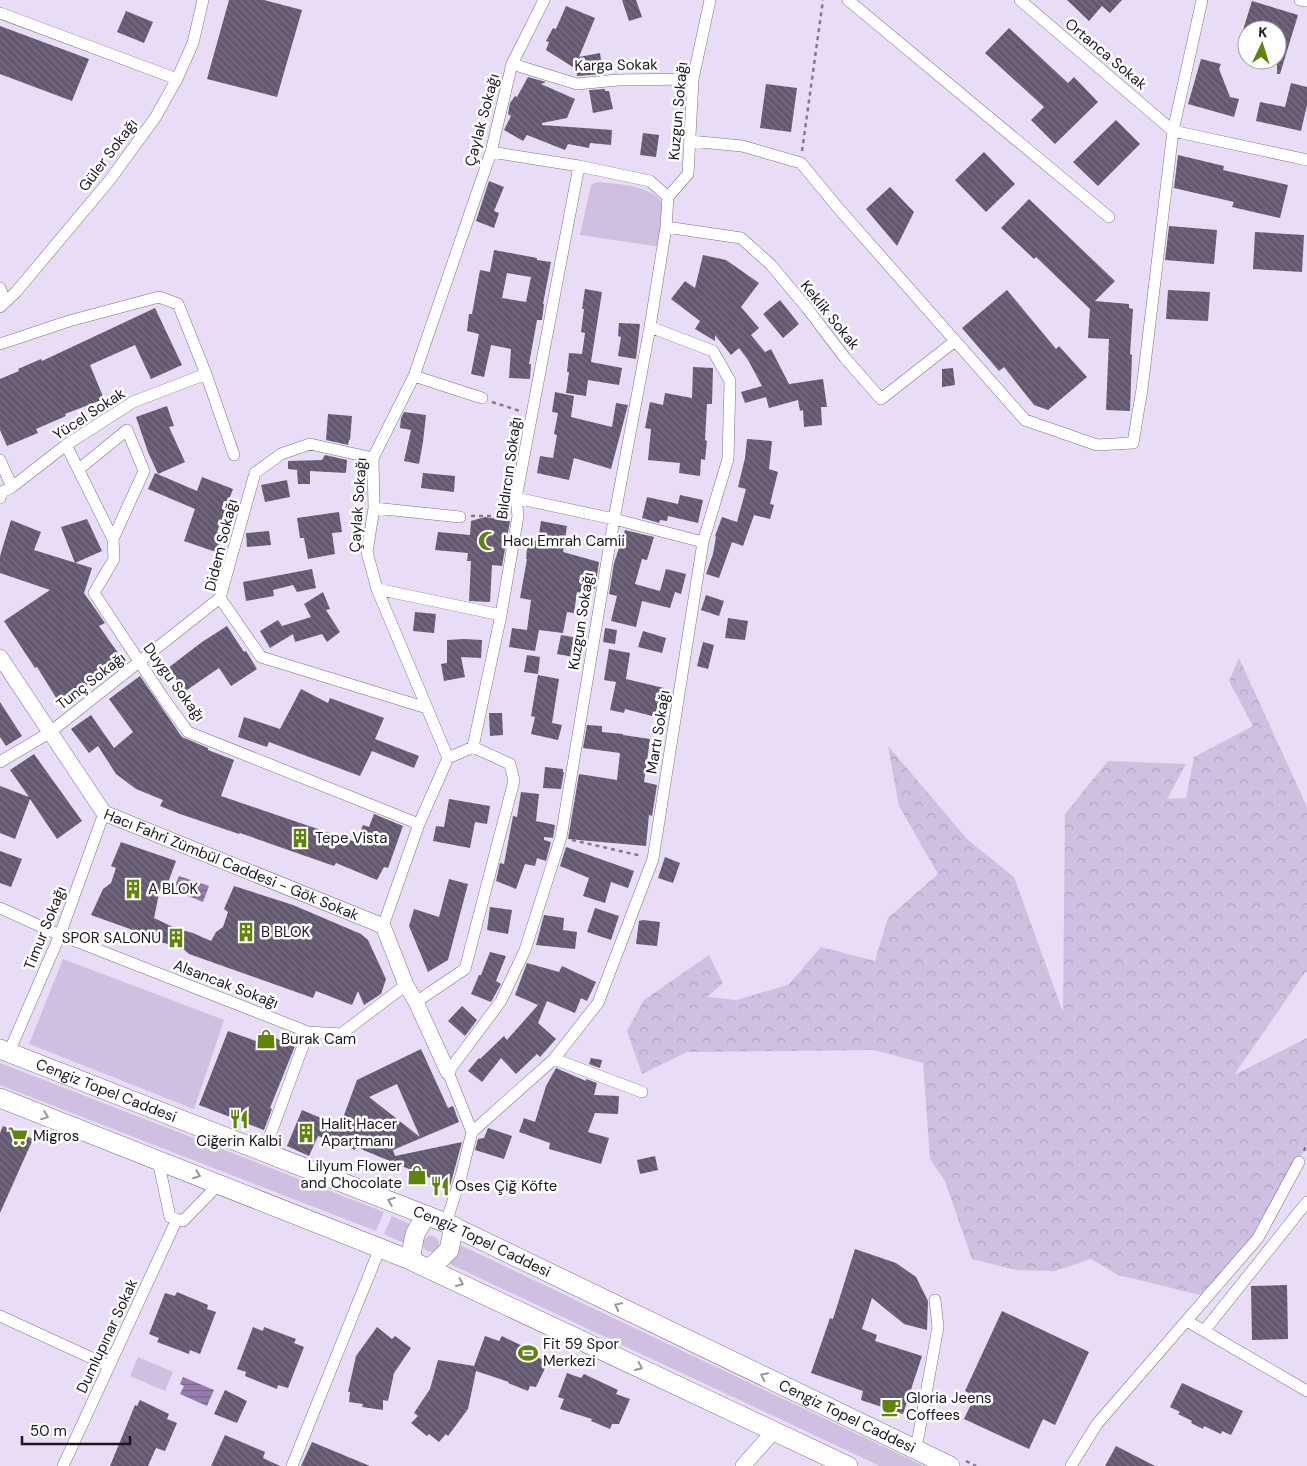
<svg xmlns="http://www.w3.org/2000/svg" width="1307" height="1466" font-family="'DM Sans',sans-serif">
<defs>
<pattern id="forest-crowns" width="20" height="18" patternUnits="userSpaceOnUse" patternTransform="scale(1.25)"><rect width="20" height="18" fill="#cfbfe0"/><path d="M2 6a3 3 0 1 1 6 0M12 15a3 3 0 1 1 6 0" fill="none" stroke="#b1a3c0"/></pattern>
<pattern id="water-rules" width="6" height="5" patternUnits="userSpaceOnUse" patternTransform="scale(1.25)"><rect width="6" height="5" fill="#957cae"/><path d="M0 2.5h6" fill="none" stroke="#79648d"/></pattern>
<pattern id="building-back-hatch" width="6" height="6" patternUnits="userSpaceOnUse" patternTransform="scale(1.25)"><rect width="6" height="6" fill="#63586f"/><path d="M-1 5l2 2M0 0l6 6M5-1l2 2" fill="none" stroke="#797082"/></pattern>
</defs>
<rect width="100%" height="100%" fill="#e8dcf6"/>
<!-- green -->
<path fill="#cfbfe0" d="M597 182C617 184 657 185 665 208 668 215 662 238 661 247L580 235 591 185Z
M63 959 224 1020 194 1109 29 1044Z
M0 1063 384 1212 376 1231 0 1085Z
M392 1216 412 1225 404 1243 384 1234Z
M423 1244a8 8 0 1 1 16 0a8 8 0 1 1-16 0Z
M460 1245 924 1466H880L450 1264Z
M138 1357 173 1372 165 1391 130 1376Z"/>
<!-- forest -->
<path fill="url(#forest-crowns)" d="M1239 658 1307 807V972L1306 971 1234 1075 1307 1038V1145L1257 1237 1200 1295 1118 1275 1091 1259 1055 1271 1016 1270 972 1259 945 1181 930 1159 923 1063 874 1050 687 1052 642 1074 627 1031 644 1000 709 955 723 983 707 997 736 1000 788 985 821 947 875 961 888 918 938 874 899 806 888 746 967 839 1014 877 1063 1012 1065 814 1108 761 1186 764 1167 799 1186 798 1194 757 1253 726 1229 681Z"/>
<!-- water -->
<path fill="url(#water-rules)" d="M179 876 209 886 203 902 173 890Z
M183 1377 214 1390 207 1406 180 1394 184 1386 180 1384Z"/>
<!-- building -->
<path fill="url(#building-back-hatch)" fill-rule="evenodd" d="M229 0H264L302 10 277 97 207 79Z
M622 0H636L642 17 629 21Z
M1067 0H1122L1110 13 1102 6 1089 21Z
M1252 1 1298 15 1280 74H1277V30H1243Z
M566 6 595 18 579 57 600 53 603 74 577 76 576 69 546 50 549 42 546 41 553 28 556 29Z
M126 11 153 22 144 43 117 32Z
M0 26 89 59 72 101 0 74Z
M1009 28 1068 83 1074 77 1098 102 1055 144 1031 120 1044 107 985 53Z
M1201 59 1221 64 1219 69 1230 97 1239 99 1234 117 1188 104Z
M528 77 546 82 541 84 575 99 567 118 542 123V125L612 130 611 145 590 143 589 148 568 144 565 150 527 135 523 141 504 130 511 116 508 114 510 103 515 96 517 97Z
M1291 83 1307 87V105L1301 131 1256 121 1260 102 1285 107Z
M766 84 797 88 791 132 760 128Z
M605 89V91H609L613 109 593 113 589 90Z
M1116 120 1140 144 1098 186 1073 162Z
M643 133 659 135 656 157 640 155Z
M984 152 1015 184 986 212 955 180Z
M1178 155 1224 166 1223 170 1288 185 1280 218 1232 207 1234 202 1174 188Z
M489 181 504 187 494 211 499 213 494 228 476 221Z
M890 187 914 212 897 246 866 209Z
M1029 199 1115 281 1095 301 1129 304V308L1133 309 1130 354 1132 355 1130 411 1106 410 1109 339 1088 338 1090 309 1036 257 1034 259 1001 228Z
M1169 226 1217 230 1214 264 1165 260Z
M1255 232 1304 235 1302 272 1253 269Z
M494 250 537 258V260L551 262 543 304H544L542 320H537L529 364H531L530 379 509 378 511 349 491 345 484 377 471 374 479 334 467 331 469 314H472L480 270 490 272ZM507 273 531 277 526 302 502 298Z
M703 255 726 260 759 283 741 307 759 328 751 335 765 352 771 349 789 384 823 379 827 407H821L822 425 804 427 803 410 800 411 798 400 769 408 766 397 745 403 741 392 762 386 748 360 739 348 731 355 715 335V341L695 329 700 321 671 299 685 281 695 288Z
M585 289 602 292 591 362 622 368 619 385 588 380 586 396 566 393 569 372H567L569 353 582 354 585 333 581 332 584 309H582Z
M1007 290 1056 349 1059 346 1087 377 1048 410 1034 405 1004 367 999 371 962 328Z
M1168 290 1210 292 1208 321 1166 319Z
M780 300 799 324 783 338 763 314Z
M155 308 182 365 151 379 135 345 90 365 104 399 65 414 66 416 36 429 38 433 7 446 0 430V379L19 371 18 369 41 359 42 361Z
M619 323 640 324 636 359 618 356 621 337 618 336Z
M693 367 713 368 712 404H707L705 440 707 441 705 460 701 459 700 476 679 473 680 463 648 460 651 429 645 428 650 402 663 405 665 393 692 398Z
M953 368 955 385 942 387V369Z
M555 392 574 396 571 417 612 427 616 403 628 405 611 469 574 458 569 480 537 473 540 456 553 458 557 435 554 434 558 413 552 412Z
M167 406 174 426 169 427 185 462 158 474 148 452 136 417Z
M404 412 426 415 423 442 419 464 404 461 411 430 400 428 401 418Z
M328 414 352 416 350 440H349L348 445 326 440Z
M747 439 772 441 769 469 778 472 770 504 774 505 770 519 754 515 743 546 732 542 719 578 706 574 713 554 716 537 715 536 722 517 737 522 746 489 738 487 745 458Z
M325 455 347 460 346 473 310 471V484H298L297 470 288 469V461L322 460Z
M155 473 197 491 202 477 233 489 217 532 222 534 216 552 184 541 195 509 148 489Z
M423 473 455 476 454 492 421 488Z
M287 480 290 497 265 502 261 485Z
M680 495 703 500 698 523 668 516 667 521 660 520 659 523 642 518 647 497 678 504Z
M339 512 342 532 332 533 335 554 308 559 304 538H300L297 518Z
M485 517 510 521 502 566 492 565 490 602 469 601 471 561H467L468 553 435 550 438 532 470 535 471 521Z
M87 519 102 551 75 563 61 527Z
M11 520 41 532 34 550 92 568 84 593 105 623 99 626 123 660 87 685 88 687 60 704 37 667 35 668 4 621 50 590 0 573V556Z
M541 521 567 526 563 552 599 562 595 589 591 588 590 594 577 592 574 613 567 612 563 633 539 630 535 651 509 647 512 628 527 630 531 600 520 598 527 559H526L528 540 538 541Z
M625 530 654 537 647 560 642 559 635 584 660 591 666 569 686 574 681 594 675 592 670 608 642 601 636 627 611 621 617 596 609 594 614 563Z
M269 531 271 545 247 547 246 533Z
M312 569 316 588 297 592 293 585 273 590 274 596 246 601 243 582Z
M323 592 330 609 326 610 340 632 327 642 322 634 295 642 293 634 270 648 260 631 278 620 282 626 311 617 304 604Z
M706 595 724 601 719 616 701 610Z
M415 612 436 614 434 633 413 631Z
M728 618 748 621 745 640 725 638Z
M227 626 244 652 246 651 257 669 231 686 219 668 184 692 168 668 202 642Z
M605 628 617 630 615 644 603 642Z
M643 631 666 638 662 653 638 647Z
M561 635 578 638 574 657 557 654Z
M464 639 482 640 481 658 461 657 465 677 444 681 441 664 447 663V640Z
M703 642 714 645 708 669 697 666Z
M609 649 630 653 626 679 664 688 656 717 625 709 624 713 610 710 616 682 604 680Z
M527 655 540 657 538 674 524 672Z
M538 675 559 679 552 723 562 725 558 740 531 734 535 717 531 716Z
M140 676 182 737 208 748V750L234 760 221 796 356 842 363 825 369 827 374 814 403 826 388 868 384 867 377 880 336 863 334 866 240 833 239 834 180 814 160 806 163 800 136 789 116 774 98 746 89 753 71 729 91 715 114 748 133 732 109 699Z
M301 689 328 703 330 698 384 718 375 739 419 756 414 768 372 751 360 776 269 742 267 747 238 737 244 717 280 729Z
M0 702 22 736 6 746 0 737Z
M489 713H502L503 735 490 736Z
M587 725 602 726V732L623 734V735L650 739 644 782 657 785 652 816 649 815 646 846 568 839 579 774 617 780 620 753 583 748Z
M34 754 82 821 57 839 30 799 15 839 0 833V786L29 797 10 770Z
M545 767 563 769V772H564L561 789 543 788Z
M521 792 539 794 536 821 555 825 553 838 544 837V840L551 842 546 861 537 858 535 866 525 864 516 889 496 881 500 863 504 864 513 816 517 817Z
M449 799 490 806 487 824 475 822 470 848 433 841 436 826 444 827Z
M121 842 176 861 166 888 160 889 154 918 177 929 193 933 211 941 216 932 223 927 228 912 224 909 234 886 293 905 361 934 368 940 386 979 381 994 364 1005 358 991 352 1005 316 991 313 998 189 954 182 948 157 941 158 939 91 915 103 889 111 883 116 868 111 866Z
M566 847 634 871 628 888 611 882 605 903 583 896 589 878 560 866Z
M0 851 22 859 11 887 0 883Z
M665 857 680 863 673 883 658 878Z
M449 879 468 884 448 960 428 972 409 926 414 909 439 917Z
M490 907 512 910 508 934 487 930Z
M595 908 619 916 611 940 587 932Z
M544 915 564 918 563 930 577 932 575 949 536 945Z
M643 920 660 922 657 946 636 944 639 921Z
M490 952 506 956 496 981 501 984 491 1002 471 994 479 975H481Z
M527 963 559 972 562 966 596 982 587 1001 581 998 575 1013 547 1001 538 1023 556 1039 540 1057 537 1054 516 1074 501 1058 482 1082 468 1071 479 1058 480 1059 504 1036 507 1040 538 1005 515 995Z
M462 1006 477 1020 465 1036 448 1021Z
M228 1031 256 1041 260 1032 295 1046 270 1108 272 1109 264 1130 199 1105Z
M421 1049 448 1108 453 1106 459 1122 393 1150 395 1156 462 1142 450 1186 356 1147 355 1150 318 1136 309 1156 287 1146 302 1110 340 1126 357 1080ZM397 1084 420 1137 369 1097Z
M591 1058 602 1060 600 1068 589 1064Z
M556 1068 586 1081V1079L597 1083 594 1095 619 1096 618 1114 595 1113 588 1132 609 1138 601 1164 549 1149 550 1143 519 1132 524 1118 535 1122 546 1086Z
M3 1126 33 1139 0 1213V1133Z
M488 1128 512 1136 504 1159 475 1150 478 1139 484 1138Z
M655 1156 658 1170 640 1174 637 1160Z
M855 1249 896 1263 916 1277 928 1301 927 1330 904 1324 872 1298 862 1329 877 1335 875 1341 922 1356 903 1414 861 1400 863 1391 811 1373 830 1318 833 1319Z
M1287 1285 1288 1339 1252 1340 1251 1286Z
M177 1292 208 1305 207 1309 216 1312 200 1354 190 1350 189 1354 157 1342 159 1338 149 1334 165 1293 175 1296Z
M1002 1311 1089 1352 1055 1425 1043 1419 1029 1449 964 1419 975 1396 965 1391Z
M253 1327 263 1331 264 1327 296 1339 294 1343 304 1347 288 1388 278 1385 277 1389 245 1376 246 1372 237 1369Z
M377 1327 392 1339 395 1336 411 1348 394 1373 388 1401 383 1400V1410L362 1407 363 1404 349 1402 350 1392H348L356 1356Z
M485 1336 499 1341 502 1336 535 1352 534 1356 548 1362 536 1387 530 1386 528 1391 508 1383 509 1382 476 1371 468 1409 448 1436 446 1434 439 1442 429 1434 427 1436 411 1423 418 1416 414 1413 430 1389 438 1360 474 1366Z
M567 1373 581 1378 584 1374 618 1390 616 1394 630 1399 619 1424H612L610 1429 591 1421 592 1419 560 1409 564 1399 558 1397Z
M1182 1383 1243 1411 1231 1435 1222 1431 1221 1434 1204 1426 1203 1429 1191 1423 1192 1421 1178 1414 1180 1412 1170 1407Z
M225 1390 247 1401 237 1423 214 1414Z
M140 1400 169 1414 167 1419 177 1423 165 1451 156 1448 148 1466H110L135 1405 137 1406Z
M225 1435 265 1452 263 1458 280 1466H211Z
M312 1442 370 1466H301Z
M1116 1446 1155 1466H1105Z"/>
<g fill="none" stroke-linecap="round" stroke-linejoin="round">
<defs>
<path id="minor" d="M848 0 1109 217
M1020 0 1173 131 1307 160
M1300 0 1307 1
M0 13 177 79
M512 64 577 84 618 80 693 79
M690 141 742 146 801 163 839 209 1025 420 1097 445 1133 443 1142 389 1173 131 1202 0
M491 152 579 166 650 181 668 197
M666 227 741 238 771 265 807 308 845 358 881 399 955 341
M0 288 5 302
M0 307 16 292 109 181 155 118 177 79 193 43 203 0
M0 344 69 321 159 297 178 304 206 374 234 455
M414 376 482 398
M66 445 113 539
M373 458 310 444 281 454 255 473 220 598 261 657 427 708
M0 460 12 487
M79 469 127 430 144 471 113 539 114 559 94 593 164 699 188 732 419 824
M0 498 2 492 12 487 66 445 133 402 206 374
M516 498 614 519 703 542
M374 508 460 517
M377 589 501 615
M448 758 473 747 501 615 518 516 516 498 579 166
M0 762 49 733 220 598
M0 908 60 935 308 1032 341 1034 406 985
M383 926 419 824 448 758 377 589 367 552 374 508 373 458 414 376 491 152 512 64 544 0
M416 1002 465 969 514 781 510 764 473 747
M9 1052 60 935 104 813
M554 1059 642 1092
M472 1132 554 1059 598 1003 653 859 703 542 728 459 730 381 713 351 650 327
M264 1152 308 1032
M158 1160 170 1217 183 1221 219 1184
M446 1223 461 1176 472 1132 448 1072 501 1001 525 950 561 837 614 519 650 327 666 227 668 197 688 174 693 79 710 0
M0 1316 109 1366
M1187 1321 1307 1391
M1204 1331 1307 1202
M914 1449 918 1438 938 1327 935 1300
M63 1466 177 1219
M292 1466 380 1248
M1071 1466 1097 1424 1258 1238 1299 1162"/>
<g id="tertiary">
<path id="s1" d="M0 657 104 813 383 926 406 985 416 1002 448 1072"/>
<path d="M743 1466 774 1431"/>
</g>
<g id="primary">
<path id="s2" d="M0 1049 446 1223 950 1466"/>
<path d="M0 1098 410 1260 848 1466"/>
<path d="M410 1260 415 1234 426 1215"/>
<path d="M430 1269 449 1250 454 1226"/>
</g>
</defs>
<!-- minor casing -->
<use href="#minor" stroke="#7d7289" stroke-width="12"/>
<!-- tertiary casing -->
<use href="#tertiary" stroke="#7d7289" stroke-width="16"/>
<!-- primary casing -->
<use href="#primary" stroke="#7d7289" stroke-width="20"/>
<!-- path -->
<path stroke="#82798b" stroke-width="2.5" stroke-dasharray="4 4" stroke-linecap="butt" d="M802 151 823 0
M492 402 520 411
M471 516H506
M572 840 642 856
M1304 1151 1307 1143
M966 1461 976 1466"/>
<!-- minor -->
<use href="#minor" stroke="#fff" stroke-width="11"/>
<!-- tertiary -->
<use href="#tertiary" stroke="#fff" stroke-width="15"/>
<!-- primary -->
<use href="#primary" stroke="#fff" stroke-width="19"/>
</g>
<!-- one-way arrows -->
<defs><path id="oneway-chevron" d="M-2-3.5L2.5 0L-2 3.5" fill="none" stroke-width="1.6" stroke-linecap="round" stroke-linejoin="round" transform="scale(1.25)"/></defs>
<g stroke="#98969a">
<use href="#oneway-chevron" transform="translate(45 1116) rotate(21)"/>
<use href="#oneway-chevron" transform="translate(197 1175) rotate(21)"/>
<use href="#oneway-chevron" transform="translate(391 1201) rotate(-159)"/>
<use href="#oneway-chevron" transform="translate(460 1283) rotate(25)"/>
<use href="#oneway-chevron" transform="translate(618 1306) rotate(-154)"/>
<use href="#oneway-chevron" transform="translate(639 1367) rotate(25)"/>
<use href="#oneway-chevron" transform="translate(764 1376) rotate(-154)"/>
</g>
<!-- icons -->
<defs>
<symbol id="mosque-bare" viewBox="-9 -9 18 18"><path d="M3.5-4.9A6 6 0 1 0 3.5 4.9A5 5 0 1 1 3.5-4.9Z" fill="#5f8508" stroke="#fff" stroke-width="2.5" paint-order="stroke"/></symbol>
<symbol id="building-bare" viewBox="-9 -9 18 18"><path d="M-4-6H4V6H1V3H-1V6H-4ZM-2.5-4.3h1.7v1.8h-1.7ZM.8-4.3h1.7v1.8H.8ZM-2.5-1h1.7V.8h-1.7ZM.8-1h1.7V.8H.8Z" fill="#5f8508" stroke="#fff" stroke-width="2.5" paint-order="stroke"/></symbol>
<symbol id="shop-bare" viewBox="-9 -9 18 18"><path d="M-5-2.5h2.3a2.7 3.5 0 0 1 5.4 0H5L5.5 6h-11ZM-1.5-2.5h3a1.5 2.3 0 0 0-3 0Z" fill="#5f8508" stroke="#fff" stroke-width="2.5" paint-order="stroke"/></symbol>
<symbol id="restaurant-bare" viewBox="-9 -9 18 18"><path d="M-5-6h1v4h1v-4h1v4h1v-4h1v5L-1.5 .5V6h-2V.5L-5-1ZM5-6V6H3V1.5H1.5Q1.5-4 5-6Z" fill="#5f8508" stroke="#fff" stroke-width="2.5" paint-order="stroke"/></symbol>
<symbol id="supermarket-bare" viewBox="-9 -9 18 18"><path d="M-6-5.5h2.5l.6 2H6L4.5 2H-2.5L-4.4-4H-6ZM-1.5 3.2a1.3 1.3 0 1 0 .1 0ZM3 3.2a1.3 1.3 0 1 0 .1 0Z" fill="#5f8508" stroke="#fff" stroke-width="2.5" paint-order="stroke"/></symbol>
<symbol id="stadium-bare" viewBox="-9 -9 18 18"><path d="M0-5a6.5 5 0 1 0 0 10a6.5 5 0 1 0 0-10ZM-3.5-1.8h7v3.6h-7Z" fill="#5f8508" stroke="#fff" stroke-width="2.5" paint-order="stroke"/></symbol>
<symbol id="cafe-bare" viewBox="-9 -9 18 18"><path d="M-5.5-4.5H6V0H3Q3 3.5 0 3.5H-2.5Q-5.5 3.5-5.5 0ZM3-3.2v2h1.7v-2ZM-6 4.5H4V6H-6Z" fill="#5f8508" stroke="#fff" stroke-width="2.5" paint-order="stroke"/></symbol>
</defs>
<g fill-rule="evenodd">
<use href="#mosque-bare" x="474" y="527" width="28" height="28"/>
<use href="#building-bare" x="286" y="824" width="28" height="28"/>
<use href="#building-bare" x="119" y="875" width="28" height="28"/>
<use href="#building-bare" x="232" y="918" width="28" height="28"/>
<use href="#building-bare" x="162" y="924" width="28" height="28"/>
<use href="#shop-bare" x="252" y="1025" width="28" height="28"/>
<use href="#restaurant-bare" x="225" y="1105" width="28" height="28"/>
<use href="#building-bare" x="292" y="1119" width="28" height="28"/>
<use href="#supermarket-bare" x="4" y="1122" width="28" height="28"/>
<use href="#shop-bare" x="403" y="1161" width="28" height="28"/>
<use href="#restaurant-bare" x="426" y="1172" width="28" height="28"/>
<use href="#stadium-bare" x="514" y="1339" width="28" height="28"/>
<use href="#cafe-bare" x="877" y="1393" width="28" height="28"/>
</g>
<g text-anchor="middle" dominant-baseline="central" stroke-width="5" stroke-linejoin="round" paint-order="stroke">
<!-- street labels -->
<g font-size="15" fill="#1a151f" stroke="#fff">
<text transform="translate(1106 54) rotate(40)">Ortanca Sokak</text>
<text transform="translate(616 65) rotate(-1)">Karga Sokak</text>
<text transform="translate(678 111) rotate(-85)">Kuzgun Sokağı</text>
<text transform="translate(482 120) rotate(-75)">Çaylak Sokağı</text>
<text transform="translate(108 155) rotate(-53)">Güler Sokağı</text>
<text transform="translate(830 315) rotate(51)">Keklik Sokak</text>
<text transform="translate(89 414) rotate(-33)">Yücel Sokak</text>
<text transform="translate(509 468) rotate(-82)">Bıldırcın Sokağı</text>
<text transform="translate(358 505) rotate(-86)">Çaylak Sokağı</text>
<text transform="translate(221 545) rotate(-76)">Didem Sokağı</text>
<text transform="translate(581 621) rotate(-81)">Kuzgun Sokağı</text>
<text transform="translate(91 681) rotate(-38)">Tunç Sokağı</text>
<text transform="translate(174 682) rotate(54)">Duygu Sokağı</text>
<text transform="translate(658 732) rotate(-81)">Martı Sokağı</text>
<text stroke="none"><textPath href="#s1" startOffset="325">Hacı Fahri Zümbül Caddesi - Gök Sokak</textPath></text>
<text transform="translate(45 928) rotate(-68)">Timur Sokağı</text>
<text transform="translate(226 984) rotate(21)">Alsancak Sokağı</text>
<text stroke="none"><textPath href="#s2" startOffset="114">Cengiz Topel Caddesi</textPath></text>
<text stroke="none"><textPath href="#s2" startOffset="519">Cengiz Topel Caddesi</textPath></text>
<text transform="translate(107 1336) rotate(-65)">Dumlupınar Sokak</text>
<text stroke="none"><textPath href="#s2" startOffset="924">Cengiz Topel Caddesi</textPath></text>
</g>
<!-- poi labels -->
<g font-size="15" fill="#1a151f" stroke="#fff" text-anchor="start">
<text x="503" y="541">Hacı Emrah Camii</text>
<text x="315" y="838">Tepe Vista</text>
<text x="148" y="889">A BLOK</text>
<text x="261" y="932">B BLOK</text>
<text x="161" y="938" text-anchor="end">SPOR SALONU</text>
<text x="281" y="1039">Burak Cam</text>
<text x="321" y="1124">Halit Hacer<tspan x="321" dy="17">Apartmanı</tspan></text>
<text x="33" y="1136">Migros</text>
<text x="239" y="1141" text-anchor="middle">Ciğerin Kalbi</text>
<text x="402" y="1166" text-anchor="end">Lilyum Flower<tspan x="402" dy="17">and Chocolate</tspan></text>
<text x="455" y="1186">Oses Çiğ Köfte</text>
<text x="543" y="1344">Fit 59 Spor<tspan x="543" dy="17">Merkezi</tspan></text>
<text x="906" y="1398">Gloria Jeens<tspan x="906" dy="17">Coffees</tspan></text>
</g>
</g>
<!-- north arrow -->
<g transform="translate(1262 45) rotate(4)"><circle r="24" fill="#ffffff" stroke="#a3a1a5"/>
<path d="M0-4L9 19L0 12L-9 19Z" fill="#5f8508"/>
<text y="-8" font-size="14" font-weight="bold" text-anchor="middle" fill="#1a151f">K</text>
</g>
<!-- scale -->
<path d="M22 1436v8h108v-8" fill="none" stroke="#1a151f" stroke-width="2.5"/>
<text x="30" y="1436" font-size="15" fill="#1a151f" stroke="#ffffff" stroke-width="4" paint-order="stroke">50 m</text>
</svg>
